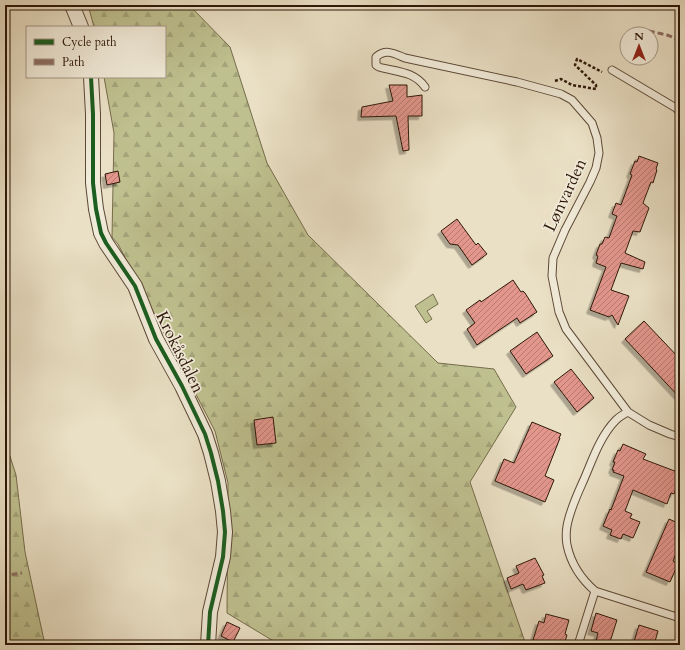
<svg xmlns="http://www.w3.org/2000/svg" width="685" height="650" font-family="Cardo,serif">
<defs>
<pattern id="forest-firs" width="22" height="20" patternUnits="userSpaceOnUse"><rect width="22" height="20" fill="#bfc08f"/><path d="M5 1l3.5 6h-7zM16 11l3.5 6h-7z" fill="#a4a47a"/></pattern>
<pattern id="building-hatch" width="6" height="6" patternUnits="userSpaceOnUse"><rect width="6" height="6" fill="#e2968c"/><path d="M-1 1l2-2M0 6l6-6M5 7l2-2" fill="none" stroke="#b87970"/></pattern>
<filter id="shadow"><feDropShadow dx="-3.5" dy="3.5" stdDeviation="0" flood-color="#0004"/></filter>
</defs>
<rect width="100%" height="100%" fill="#eae0c5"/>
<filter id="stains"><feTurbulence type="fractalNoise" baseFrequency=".005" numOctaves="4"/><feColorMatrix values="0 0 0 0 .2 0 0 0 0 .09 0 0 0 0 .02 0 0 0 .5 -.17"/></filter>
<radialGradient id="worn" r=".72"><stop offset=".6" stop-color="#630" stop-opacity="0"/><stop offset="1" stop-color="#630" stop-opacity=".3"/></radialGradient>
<!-- forest -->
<path fill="url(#forest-firs)" stroke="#766c4c" d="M88 5H189L230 47 267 163 308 235 438 363 494 369 516 407 470 482 526 645H280L227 613 228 483 215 431 118 244 112 237 114 133 104 77H165V27H94Z
M5 441 16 475 25 552 45 645H5Z"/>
<!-- green -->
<path fill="#bfc08f" stroke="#766c4c" d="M433 294 438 304 427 311 432 319 426 323 415 306Z"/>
<!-- building -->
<path fill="url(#building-hatch)" stroke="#2e1708" filter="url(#shadow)" d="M389 85H407V97L422 95V116H408L409 150 403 151 396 116 361 117 362 107 393 101Z
M639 156 658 163 656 169 657 170 653 183 651 182 643 203 649 208 640 232 633 231 625 253 645 262 643 269 621 263 611 290 629 296 618 325 612 315 609 317 590 310 606 267 596 263 598 256 596 255 600 244H602L605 237 609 238 617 216 612 214 616 203 621 205 632 175 630 174 635 161 637 162Z
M118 171 120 182 107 185 105 174Z
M457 219 476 245 478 243 487 254 472 265 458 245 450 244 441 231Z
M513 280 521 292 523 291 525 293 537 312 520 323 517 318 477 345 467 329 475 323 466 310 480 300 481 302Z
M644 321 680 359V398L625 339Z
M537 332 553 356 526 374 510 351Z
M571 369 594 398 577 412 554 382Z
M273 417 276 443 257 445 254 420Z
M532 422 561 434 559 438H560L545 476 554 480 545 502 495 481 504 459 514 463Z
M623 444 646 454 643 459 680 473V479L674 494 671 493 667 504 633 490 625 511 632 514 630 518 640 522 633 538 623 534 621 539 610 535 612 530 603 526 610 509 611 510 624 476 613 472 614 470H612L615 462H613L618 450 620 451Z
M669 519 680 524V544L673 561 678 564 670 582 646 572Z
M535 558 544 575 542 576 545 583 526 590 523 584 511 589 507 578 519 573 516 566Z
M596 613 617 620 609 645H595L598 633 591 631Z
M546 614 569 620 565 634 567 635 564 645H539V641L533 640 539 621 544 623Z
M227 622 240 628 233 642 221 636Z
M639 625 658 631 654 645H633Z"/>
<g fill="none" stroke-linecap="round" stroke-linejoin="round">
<defs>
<path id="lane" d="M612 70 676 108 680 112
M425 87C414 71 396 72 379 67L376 65V57C386 48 395 54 405 58L517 82 561 94 572 100 592 123 597 138 599 153 596 168 590 182 565 230 553 258 552 276 559 312 566 329 628 412 649 425 670 434 680 437
M628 412C624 414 619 417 616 420 601 435 593 458 585 477 578 493 570 509 567 526 566 532 566 539 567 545 571 564 580 578 595 591L680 618
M578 645 595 591"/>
<path id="street" d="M72 5 81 27
M91 77 93 114V183L96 209 101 233 106 243 135 286 156 339 182 386 205 434 211 453 218 481 223 511 225 532 223 557 210 612 208 645"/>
</defs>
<!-- lane casing -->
<use href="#lane" stroke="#5d4937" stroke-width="9"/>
<!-- street casing -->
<use href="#street" stroke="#5d4937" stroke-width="16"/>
<!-- path -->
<path stroke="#2e1708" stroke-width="2.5" stroke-dasharray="3 2" stroke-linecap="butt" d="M555 81 561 79 572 85 596 89V85L575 65 577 59 602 72"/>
<!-- lane -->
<use href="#lane" stroke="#f1ebd9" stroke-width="7"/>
<!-- street -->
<use href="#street" stroke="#f1ebd9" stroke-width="14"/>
<!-- quiet -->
<path stroke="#8d6e63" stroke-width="3" stroke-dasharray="6 3" stroke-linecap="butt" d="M640 29 667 35 680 40
M5 580 9 575 22 573
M5 641 8 645"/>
<defs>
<path id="cycleway" d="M91 77 93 114V183L96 209 101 233 106 243 135 286 156 339 182 386 205 434 211 453 218 481 223 511 225 532 223 557 210 612 208 645"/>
</defs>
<!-- cycleway casing -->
<use href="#cycleway" stroke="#f1ebd9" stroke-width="6"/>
<!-- cycleway -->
<use href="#cycleway" stroke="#1b5e20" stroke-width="4"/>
</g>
<g text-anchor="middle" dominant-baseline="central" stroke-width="3.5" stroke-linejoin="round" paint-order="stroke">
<!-- street labels -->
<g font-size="17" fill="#2e1708" stroke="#f1ebd9">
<text transform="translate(565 195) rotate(-65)">Lønvarden</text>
<text transform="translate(180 352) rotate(64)">Krokåsdalen</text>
</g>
</g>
<!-- margin -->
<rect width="685" height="650" fill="none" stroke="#eae0c5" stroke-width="20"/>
<rect x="6" y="6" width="673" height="638" fill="none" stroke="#2e1708" stroke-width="2"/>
<rect x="10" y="10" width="665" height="630" fill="none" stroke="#2e1708"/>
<!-- legend -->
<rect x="26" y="26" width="140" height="52" fill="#f1ebd9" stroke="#a39685"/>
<rect x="34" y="39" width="20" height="6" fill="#1b5e20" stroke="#a39685"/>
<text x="62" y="46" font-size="12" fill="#2e1708">Cycle path</text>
<rect x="34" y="59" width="20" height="6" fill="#8d6e63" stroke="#a39685"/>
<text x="62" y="66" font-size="12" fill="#2e1708">Path</text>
<!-- north arrow -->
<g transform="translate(639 46)"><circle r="19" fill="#f1ebd9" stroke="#a39685"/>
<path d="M0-3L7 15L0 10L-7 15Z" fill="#8f2418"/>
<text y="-6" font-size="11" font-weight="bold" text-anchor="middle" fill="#2e1708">N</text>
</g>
<rect width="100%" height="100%" filter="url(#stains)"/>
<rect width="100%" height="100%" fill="url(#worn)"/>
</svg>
